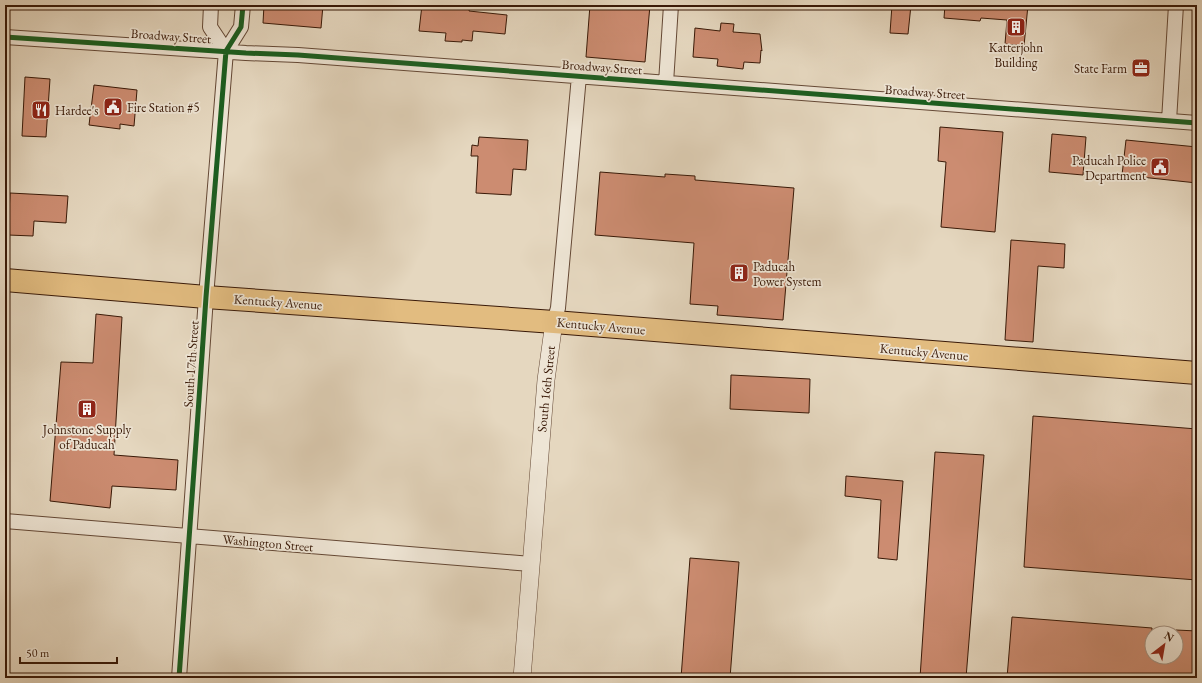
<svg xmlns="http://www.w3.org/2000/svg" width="1202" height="683" font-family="'EB Garamond',serif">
<rect width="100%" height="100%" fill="#e5d7bf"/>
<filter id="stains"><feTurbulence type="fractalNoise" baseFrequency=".005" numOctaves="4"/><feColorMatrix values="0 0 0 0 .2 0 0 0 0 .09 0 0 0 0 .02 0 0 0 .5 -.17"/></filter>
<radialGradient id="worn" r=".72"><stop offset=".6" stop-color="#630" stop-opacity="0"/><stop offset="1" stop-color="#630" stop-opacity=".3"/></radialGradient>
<!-- building -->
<path fill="#cc8c71" stroke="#391907" d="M264 5H323L321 28 263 23Z
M422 5H470L469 11 507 15 505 34 473 31 472 41 462 40V42L445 41 446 33 419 31Z
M590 5H650L645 62 586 57Z
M892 5H911L908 34 890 33Z
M945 5H1028L1024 46 1005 44 1007 20 981 18 980 21 944 18Z
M721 23 734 24 733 32 760 34 762 51 761 50 760 63 744 62 743 69 717 66 718 59 693 57 695 28 720 31Z
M25 77 50 79 46 137 22 136Z
M94 85 137 90 134 126 120 124V129L89 125Z
M940 127 1003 132 995 232 941 227 946 162 938 161Z
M1052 134 1086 137 1083 175 1049 172Z
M479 137 528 140 526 170 513 169 511 195 476 193 478 156H471L472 145 478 146Z
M1126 140 1197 147V183L1122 175Z
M600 172 665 177V174L695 176V180L794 188 783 320 717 315 718 306 690 304 694 243 595 235Z
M10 193 68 196 66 223 34 221 33 236 8 235Z
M1011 240 1065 244 1064 268 1038 266 1033 342 1005 340Z
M96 314 122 317 114 455 178 460 176 490 112 486 110 508 50 501 61 362 93 363Z
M731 375 810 379 809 413 730 409Z
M1033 416 1197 429V580L1024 567Z
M935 452 984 455 966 678H920Z
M846 476 903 481 897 560 878 558 881 500 845 496Z
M690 558 739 562 730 678H681Z
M1012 617 1152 628V657H1176V630L1197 631V678H1007Z"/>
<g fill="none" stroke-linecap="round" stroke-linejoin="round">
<defs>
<path id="minor" d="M211 5 210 27 226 51
M5 37 246 53 298 55 1197 123
M666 83 671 5
M1169 121 1176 5
M554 322 558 308 579 76
M5 521 531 564
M179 678 197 428 206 297 226 51 241 27 243 5"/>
<path id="tertiary" d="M522 678 546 380 554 322"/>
<path id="primary" d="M5 280 206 297 554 322 1197 373"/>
</defs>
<!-- minor casing -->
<use href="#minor" stroke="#644835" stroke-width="16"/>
<!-- tertiary casing -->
<use href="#tertiary" stroke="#644835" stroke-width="18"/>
<!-- primary casing -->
<use href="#primary" stroke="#391907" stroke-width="24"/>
<!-- minor -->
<use href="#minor" stroke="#eee5d5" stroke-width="14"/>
<!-- tertiary -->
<use href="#tertiary" stroke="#eee5d5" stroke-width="17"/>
<!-- primary -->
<use href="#primary" stroke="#e2bc80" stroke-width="22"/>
<defs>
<path id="cycleway" d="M5 37 246 53 298 55 1197 123
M179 678 197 428 206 297 226 51 241 27 243 5"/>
</defs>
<!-- cycleway casing -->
<use href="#cycleway" stroke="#eee5d5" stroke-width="8"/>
<!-- cycleway -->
<use href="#cycleway" stroke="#1b5e20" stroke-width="5"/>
</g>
<!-- icons -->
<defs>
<symbol id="building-square" viewBox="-11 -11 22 22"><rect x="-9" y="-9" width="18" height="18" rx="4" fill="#8f2418" stroke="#eee5d5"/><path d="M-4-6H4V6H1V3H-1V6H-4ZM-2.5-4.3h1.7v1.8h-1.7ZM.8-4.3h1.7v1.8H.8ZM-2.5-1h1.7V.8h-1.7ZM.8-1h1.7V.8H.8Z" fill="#fff"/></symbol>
<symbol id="office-square" viewBox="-11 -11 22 22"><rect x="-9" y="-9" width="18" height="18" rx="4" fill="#8f2418" stroke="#eee5d5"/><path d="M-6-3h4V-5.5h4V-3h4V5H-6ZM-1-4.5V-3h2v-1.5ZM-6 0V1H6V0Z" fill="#fff"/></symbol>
<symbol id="civic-square" viewBox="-11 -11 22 22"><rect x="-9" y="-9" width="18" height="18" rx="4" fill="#8f2418" stroke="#eee5d5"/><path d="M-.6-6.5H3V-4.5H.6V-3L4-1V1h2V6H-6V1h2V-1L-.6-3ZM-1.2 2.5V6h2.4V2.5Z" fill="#fff"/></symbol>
<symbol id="restaurant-square" viewBox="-11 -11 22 22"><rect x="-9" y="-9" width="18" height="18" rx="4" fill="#8f2418" stroke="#eee5d5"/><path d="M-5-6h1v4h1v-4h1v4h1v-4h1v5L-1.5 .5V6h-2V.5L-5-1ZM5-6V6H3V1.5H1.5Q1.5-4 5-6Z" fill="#fff"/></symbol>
</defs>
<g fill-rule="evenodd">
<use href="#building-square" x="1005" y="16" width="22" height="22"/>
<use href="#office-square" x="1130" y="57" width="22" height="22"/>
<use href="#civic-square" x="102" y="96" width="22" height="22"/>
<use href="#restaurant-square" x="30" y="99" width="22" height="22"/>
<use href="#civic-square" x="1149" y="156" width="22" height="22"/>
<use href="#building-square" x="728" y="262" width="22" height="22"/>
<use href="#building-square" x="76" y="398" width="22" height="22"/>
</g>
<g text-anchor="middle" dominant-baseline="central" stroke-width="3.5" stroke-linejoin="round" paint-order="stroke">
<!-- street labels -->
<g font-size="13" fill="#391907" stroke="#eee5d5">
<text transform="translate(171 36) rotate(4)">Broadway Street</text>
<text transform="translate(602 67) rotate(4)">Broadway Street</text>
<text transform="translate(925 92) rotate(4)">Broadway Street</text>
<text transform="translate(278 302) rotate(4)">Kentucky Avenue</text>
<text transform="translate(601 326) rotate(5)">Kentucky Avenue</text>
<text transform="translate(924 352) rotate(5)">Kentucky Avenue</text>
<text transform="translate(191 364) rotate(-86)">South 17th Street</text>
<text transform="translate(546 389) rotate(-84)">South 16th Street</text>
<text transform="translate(268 543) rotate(5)">Washington Street</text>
</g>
<!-- poi labels -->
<g font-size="13" fill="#391907" stroke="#eee5d5" text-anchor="start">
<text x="1016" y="47" text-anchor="middle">Katterjohn<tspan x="1016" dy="15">Building</tspan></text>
<text x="1127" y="68" text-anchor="end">State Farm</text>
<text x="127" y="107">Fire Station #5</text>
<text x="55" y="110">Hardee's</text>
<text x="1146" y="160" text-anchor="end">Paducah Police<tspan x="1146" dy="15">Department</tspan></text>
<text x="753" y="266">Paducah<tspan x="753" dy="15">Power System</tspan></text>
<text x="87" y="429" text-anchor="middle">Johnstone Supply<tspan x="87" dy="15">of Paducah</tspan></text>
</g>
</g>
<!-- margin -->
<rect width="1202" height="683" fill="none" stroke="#e5d7bf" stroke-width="20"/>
<rect x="6" y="6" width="1190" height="671" fill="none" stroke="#391907" stroke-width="2"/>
<rect x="10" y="10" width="1182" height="663" fill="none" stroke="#391907"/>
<!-- north arrow -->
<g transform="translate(1164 645) rotate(31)"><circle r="19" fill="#eee5d5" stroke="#a69383"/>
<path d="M0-3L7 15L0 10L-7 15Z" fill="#8f2418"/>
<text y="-6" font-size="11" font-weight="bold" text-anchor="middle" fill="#391907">N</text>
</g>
<!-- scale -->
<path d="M20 657v6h97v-6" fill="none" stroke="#391907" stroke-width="2"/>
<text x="26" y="657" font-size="12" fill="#391907" stroke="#eee5d5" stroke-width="3" paint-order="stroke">50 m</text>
<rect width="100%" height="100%" filter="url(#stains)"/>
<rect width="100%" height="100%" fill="url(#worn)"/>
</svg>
